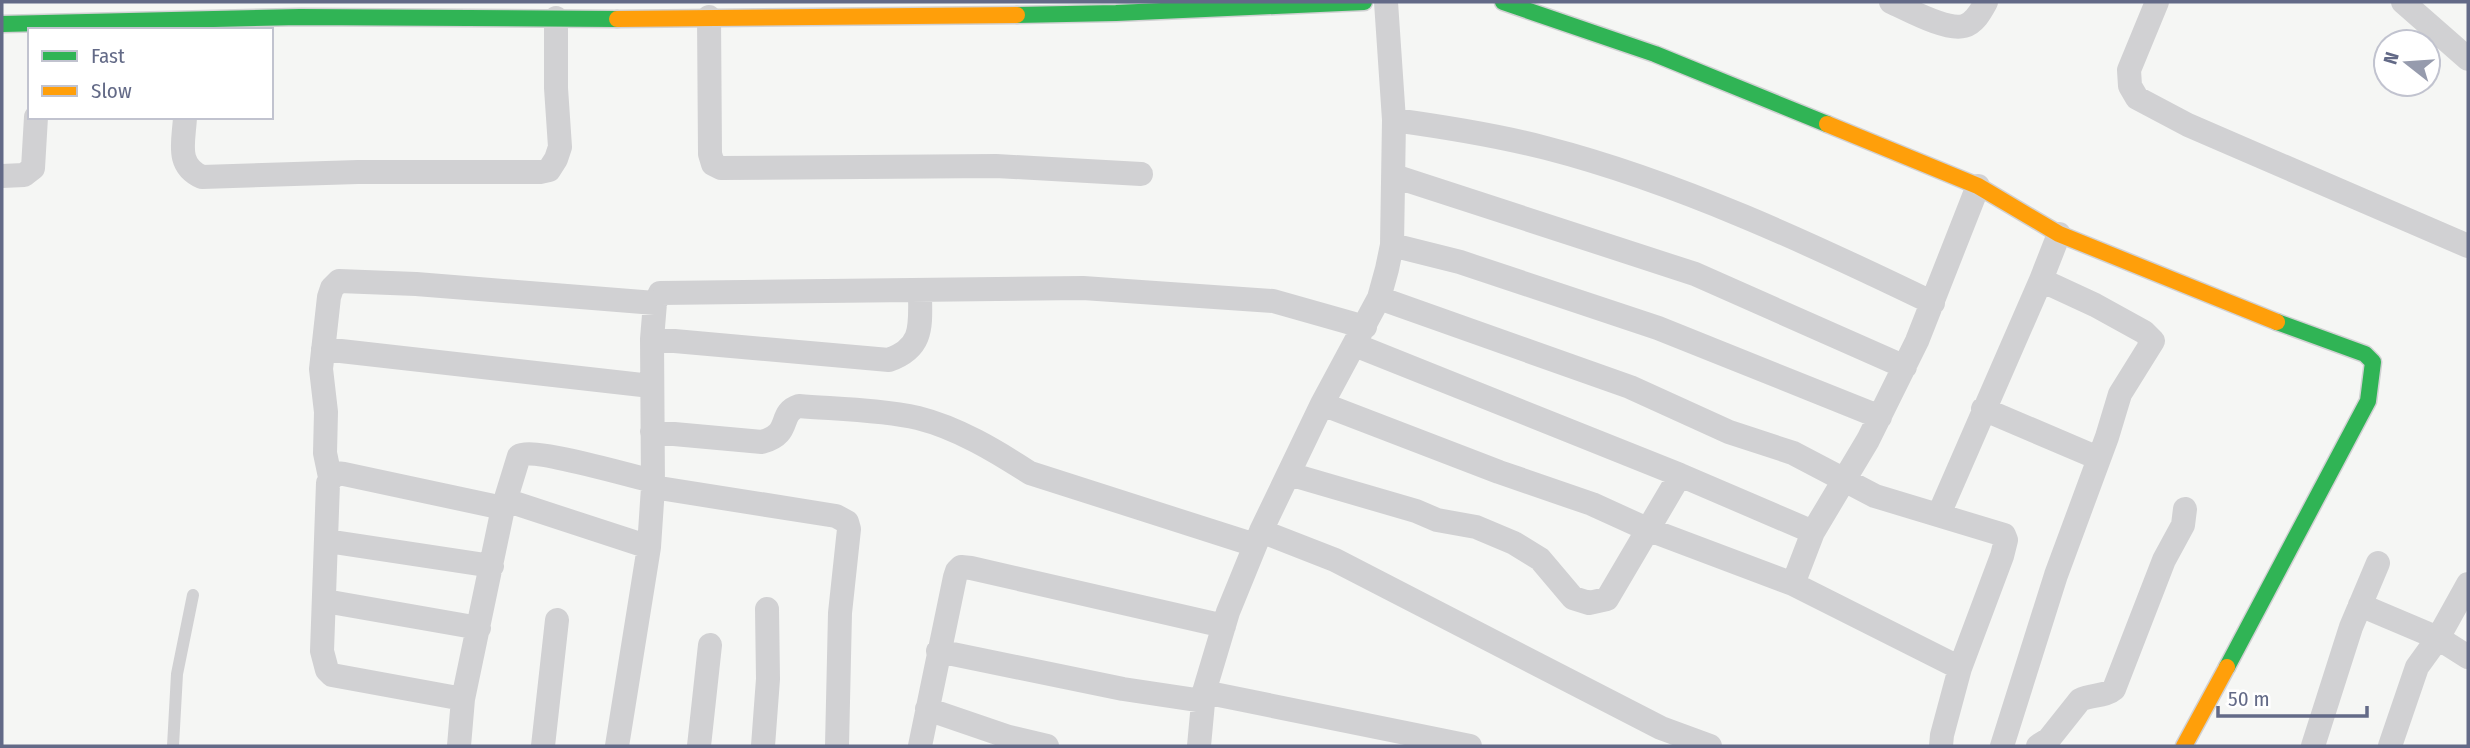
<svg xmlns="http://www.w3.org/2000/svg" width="2470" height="748" font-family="'Fira Sans Condensed',sans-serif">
<rect width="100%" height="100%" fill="#f5f6f4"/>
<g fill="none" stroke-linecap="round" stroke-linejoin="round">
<defs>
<path id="fast" d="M1503 2 1655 54 1827 124
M1017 15 1116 13 1364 2
M2 24 300 17 617 19
M2227 667 2368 401 2373 362 2365 354 2277 322"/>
<path id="slow" d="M617 19 1017 15
M1827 124 1978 186 2059 234 2277 322
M2184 746 2227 667"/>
</defs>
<!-- fast casing -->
<use href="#fast" stroke="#d1d1d3" stroke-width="19"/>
<!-- slow casing -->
<use href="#slow" stroke="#d1d1d3" stroke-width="19"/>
<!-- lane -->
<path stroke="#d1d1d3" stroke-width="12" d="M173 746 177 674 193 595"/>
<!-- street -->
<path stroke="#d1d1d3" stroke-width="24" d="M1891 2C1907 9 1946 31 1964 26 1975 23 1981 11 1986 2
M2157 2 2129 70 2130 86 2137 98 2188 125 2468 246
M2403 2 2468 59
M709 17 710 154 713 164 721 168 996 166 1141 174
M185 117C184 141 175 165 202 177L358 172H540L549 170 556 159 560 147 556 88V18
M1394 120C1445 127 1496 135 1546 148 1678 182 1811 244 1933 303
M2 176 24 175 33 168 36 117
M1394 176 1695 274 1905 367
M1392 245 1460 262 1658 328 1880 417
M1379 298 1630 387 1729 432 1793 453 1875 496 2004 535 2006 540 2002 556 1960 668 1942 735 1941 746
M652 339 889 360C925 347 920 324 920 291
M1355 345 1680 475 1813 532
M323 349 651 386
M1322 404 1499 472 1592 504 1647 529 1793 584 1960 668
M1983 409 2098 458
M652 432 762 442C793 434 777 413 799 406 835 409 883 410 918 418 958 428 996 451 1030 473L1255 545
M1289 474 1416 511 1437 520 1476 527 1514 543 1540 559 1573 598 1589 603 1607 599 1680 475
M330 477 325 453 326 412 321 369 329 297 332 288 339 281 416 284 655 303
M653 487 836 516 847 522 849 529 840 613 837 746
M505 500 649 547
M1939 514 2041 280 2059 234
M1261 531 1335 560 1661 728 1710 746
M327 541 492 566
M1793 584 1813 532 1868 440 1917 341 1978 186
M325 601 479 628
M2360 605 2438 638 2468 657
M938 651 1123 689 1203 701
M1204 692 1470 746
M463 699 332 675 327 670 322 651 328 483 335 473 344 474 503 508
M927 709 1009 737 1047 746
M459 746 463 699 503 508 519 456C533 447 631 476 653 481
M543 746 557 620
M617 746 649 547 653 487 652 339 655 303 660 293 1083 288 1273 301 1365 327
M699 746 710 645
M763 746 768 679 767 609
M920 746 955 577 957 571 961 567 971 568 1224 626
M1199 746 1204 692 1228 612 1261 531 1322 404 1379 298 1387 269 1392 245 1394 120 1386 2
M2002 746 2056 575 2107 437 2120 394 2153 341 2144 332 2095 305 2041 280
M2038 746 2049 739 2080 700C2091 694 2105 697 2114 689L2164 560 2183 525 2185 509
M2313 746 2351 627 2378 563
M2390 746 2417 667 2438 638 2468 584"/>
<!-- fast -->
<use href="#fast" stroke="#30b455" stroke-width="16"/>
<!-- slow -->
<use href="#slow" stroke="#ff9f0a" stroke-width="16"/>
</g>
<!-- border -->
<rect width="2470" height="748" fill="none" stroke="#636a87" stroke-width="7"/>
<!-- legend -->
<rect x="28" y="28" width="245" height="91" fill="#ffffff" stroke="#c1c3cf" stroke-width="2"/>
<rect x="42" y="51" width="35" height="10" fill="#30b455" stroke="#c1c3cf" stroke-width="2"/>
<text x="91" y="63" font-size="21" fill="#636a87">Fast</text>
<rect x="42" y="86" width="35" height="10" fill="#ff9f0a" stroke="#c1c3cf" stroke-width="2"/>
<text x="91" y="98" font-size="21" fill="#636a87">Slow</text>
<!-- north arrow -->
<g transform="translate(2407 63) rotate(287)"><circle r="33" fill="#ffffff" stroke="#c1c3cf" stroke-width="2"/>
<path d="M0-5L12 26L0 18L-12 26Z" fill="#969bad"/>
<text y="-10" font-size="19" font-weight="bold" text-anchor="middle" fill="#636a87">N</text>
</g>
<!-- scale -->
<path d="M2218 706v10h149v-10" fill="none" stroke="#636a87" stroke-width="3.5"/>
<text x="2228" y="706" font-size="21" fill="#636a87" stroke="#ffffff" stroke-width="5" paint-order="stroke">50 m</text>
</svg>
